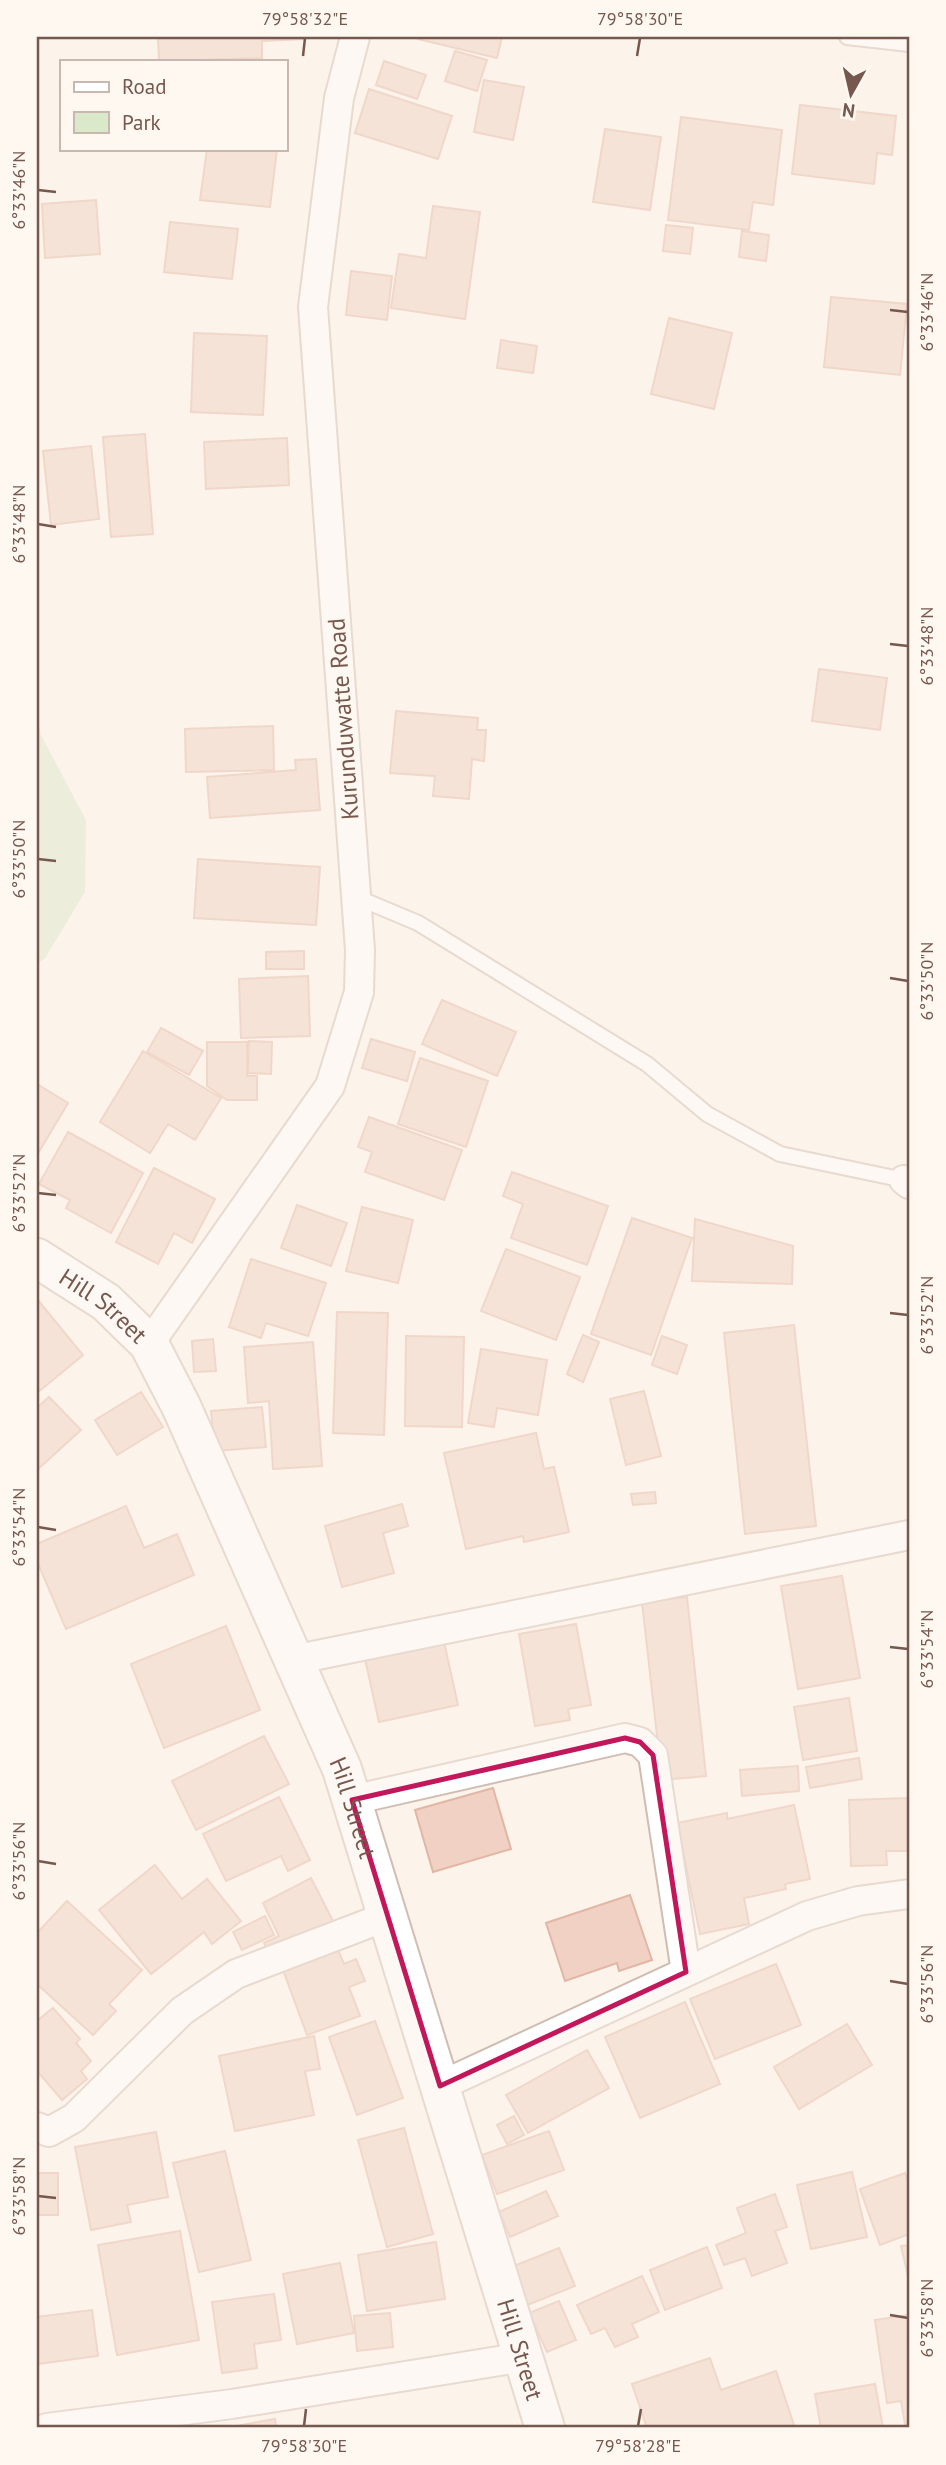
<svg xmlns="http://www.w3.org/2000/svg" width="946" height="2465" font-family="'PT Sans',sans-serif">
<rect width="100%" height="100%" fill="#fcf3ea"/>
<!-- green -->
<path fill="#d9e9c9" d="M37 721 41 735 86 820 85 892 45 958 37 964Z"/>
<!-- building -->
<path fill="#f0d1c3" stroke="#e2b6a4" stroke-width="2" d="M158 37H305V39L262 41V58L159 61Z
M419 37H502L497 58 418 39Z
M455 51 487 60 477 91 445 81Z
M384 61 426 75 417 99 376 85Z
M484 80 524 87 513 140 474 132Z
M369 89 452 116 438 159 355 133Z
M800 105 896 116 892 155 877 153 874 184 792 174Z
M681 117 782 130 773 205 753 202 749 230 668 220Z
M605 129 661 137 650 210 593 202Z
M207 149H277L270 207 200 200Z
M96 200 100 254 45 258 42 204Z
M433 206 480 212 465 319 391 308 399 254 426 258Z
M170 222 238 229 232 279 164 272Z
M666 225 693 228 690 254 663 251Z
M742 231 769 235 766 261 739 257Z
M351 271 392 276 387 320 346 315Z
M831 297 907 304 900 375 824 367Z
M669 318 732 333 714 409 651 394Z
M194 333 267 336 263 415 191 412Z
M501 340 537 346 533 373 497 368Z
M145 434 153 534 111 537 103 437Z
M287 438 289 485 206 489 204 442Z
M91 446 99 519 51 525 43 451Z
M819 669 887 678 880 730 812 721Z
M396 711 478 718 477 730H486L484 761 472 759 469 799 433 796 435 776 390 773Z
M273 726 274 770 186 772 185 729Z
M316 759 320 810 210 818 207 777 296 770 295 760Z
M198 859 320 867 316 925 194 918Z
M304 951V969H266V952Z
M308 976 310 1036 241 1038 239 979Z
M442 1000 516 1032 497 1076 422 1044Z
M161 1028 203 1051 189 1075 147 1052Z
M371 1039 415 1052 407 1081 362 1068Z
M249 1041 272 1042 271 1074 248 1073Z
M207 1042H247V1076H257V1100H227L207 1086Z
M143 1051 221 1098 195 1140 168 1124 150 1153 100 1122Z
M420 1058 488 1081 466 1147 398 1124Z
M37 1084 68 1103 37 1155Z
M369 1117 462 1150 444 1200 365 1172 372 1152 358 1147Z
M68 1132 143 1173 111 1233 66 1208 70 1200 39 1184Z
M154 1168 215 1199 192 1243 174 1233 158 1264 116 1242Z
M512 1172 608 1206 587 1265 511 1238 523 1204 503 1196Z
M297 1205 347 1223 331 1266 281 1248Z
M362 1207 413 1220 398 1283 346 1271Z
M632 1218 692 1238 651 1355 591 1334Z
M695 1219 793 1246 792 1284 692 1281Z
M506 1249 580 1277 556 1340 481 1311Z
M251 1259 326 1283 308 1336 266 1323 261 1338 229 1327Z
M37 1299 83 1355 37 1393Z
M337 1312 388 1313 384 1435 333 1433Z
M794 1325 816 1526 745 1534 724 1333Z
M583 1335 599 1342 583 1382 567 1374Z
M406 1336 464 1337 462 1427 405 1426Z
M662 1336 687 1345 677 1374 652 1365Z
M213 1339 216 1371 194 1372 192 1341Z
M313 1342 322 1466 273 1469 269 1401 248 1403 244 1347Z
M481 1349 547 1360 538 1415 497 1408 494 1427 468 1423Z
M644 1391 661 1456 626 1465 610 1399Z
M141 1392 163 1427 117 1455 95 1420Z
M49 1397 81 1430 37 1470V1408Z
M262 1407 266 1447 215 1451 211 1411Z
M536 1433 544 1469 554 1467 569 1532 524 1542 523 1536 466 1549 444 1453Z
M655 1492 656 1503 633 1505 631 1494Z
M402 1504 408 1526 383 1533 394 1573 342 1587 325 1526Z
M126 1506 144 1548 177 1534 194 1575 66 1629 37 1561V1544Z
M842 1576 860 1678 798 1689 781 1586Z
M687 1597 706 1776 662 1780 642 1602Z
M576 1624 591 1705 568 1709 570 1720 535 1726 519 1634Z
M226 1626 260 1710 164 1748 131 1664Z
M444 1642 458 1705 379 1722 365 1659Z
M849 1698 857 1751 803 1760 794 1707Z
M264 1736 289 1784 196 1830 172 1781Z
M859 1758 862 1779 810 1788 806 1767Z
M798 1766 799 1791 742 1796 740 1770Z
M493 1788 511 1849 433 1872 415 1810Z
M279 1797 310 1860 288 1871 281 1856 226 1881 203 1834Z
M909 1798V1851H886L887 1865 851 1866 849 1800Z
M794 1805 810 1879 785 1884 786 1889 744 1898 749 1924 700 1934 677 1823 727 1813V1819Z
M155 1865 182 1899 207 1879 241 1921 212 1944 204 1932 151 1974 99 1910Z
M311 1878 334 1923 270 1955 264 1943 279 1936 263 1903Z
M630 1895 652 1960 619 1971 617 1963 565 1981 546 1923Z
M67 1901 142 1970 109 2004 116 2011 93 2035 37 1984V1933Z
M265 1916 274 1935 242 1950 233 1932Z
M337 1948 344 1964 356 1959 365 1981 349 1987 360 2016 307 2035 282 1967Z
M776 1964 801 2025 715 2059 690 1999Z
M685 2002 720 2084 640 2118 605 2037Z
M53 2008 80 2039 76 2043 91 2061 81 2071 87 2079 62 2100 37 2071V2021Z
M375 2021 403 2098 357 2115 329 2037Z
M847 2024 872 2065 799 2109 774 2067Z
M314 2036 320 2069 305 2071 314 2115 235 2131 219 2056Z
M587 2050 609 2088 528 2133 506 2095Z
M514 2116 524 2135 507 2144 497 2125Z
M404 2128 433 2234 387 2247 358 2140Z
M549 2131 564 2170 497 2194 482 2155Z
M156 2132 168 2197 127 2205 131 2222 91 2230 75 2147Z
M225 2151 251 2260 199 2272 173 2163Z
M852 2172 867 2237 811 2249 797 2185Z
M37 2173H58V2215H37Z
M905 2173 909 2184V2234L880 2245 860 2189Z
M546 2191 558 2216 510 2237 499 2212Z
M775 2194 787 2227 775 2231 787 2263 752 2276 745 2258 724 2265 716 2245 746 2233 737 2208Z
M180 2231 199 2340 117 2355 98 2245Z
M436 2242 445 2299 367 2311 358 2255Z
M909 2245V2276H908L901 2246Z
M707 2247 722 2288 665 2310 650 2270Z
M559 2248 575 2286 525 2306 509 2268Z
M340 2263 354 2333 297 2344 283 2274Z
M642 2276 659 2312 632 2324 638 2337 615 2347 605 2328 591 2334 577 2305Z
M274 2294 281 2340 254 2344 257 2368 222 2373 212 2302Z
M559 2301 576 2340 547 2352 529 2313Z
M92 2310 98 2356 37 2364V2317Z
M390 2313 393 2347 357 2351 354 2316Z
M909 2315V2423L905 2424 901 2401 887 2403 875 2320Z
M710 2358 721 2390 776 2371 795 2428H647L632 2384Z
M875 2384 883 2428H821L815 2394Z
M275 2419 276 2428H225Z"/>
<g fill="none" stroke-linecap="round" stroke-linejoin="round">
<defs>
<path id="lane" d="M847 37 909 44
M356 897 418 923 647 1064 707 1114 780 1154 904 1180"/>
<path id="street" d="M904 1180 909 1184
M149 1344 330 1086 359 992 360 950 313 307 339 98 355 37
M293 1660 909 1535
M352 1800 625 1738 640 1742 653 1755 686 1972
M440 2086 807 1916 858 1901 909 1894
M37 2127 49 2132 74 2118 182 2011 236 1974 388 1916
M47 2428 232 2404 524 2357"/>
<g id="secondary">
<path id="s1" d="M37 1258 106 1302 149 1344 181 1406 342 1769 545 2428"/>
</g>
</defs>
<!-- lane casing -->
<use href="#lane" stroke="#d0bdb2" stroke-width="18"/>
<!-- street casing -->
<use href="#street" stroke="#d0bdb2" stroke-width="32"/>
<!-- secondary casing -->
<use href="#secondary" stroke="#d3bcb0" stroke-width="42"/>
<!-- lane -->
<use href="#lane" stroke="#fff" stroke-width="14"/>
<!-- street -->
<use href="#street" stroke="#fff" stroke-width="28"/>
<!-- secondary -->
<use href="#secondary" stroke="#fff" stroke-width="38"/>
</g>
<!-- marked area -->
<path d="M0 0H946V2465H0ZM625 1738 640 1742 653 1755 686 1972 440 2086 352 1800Z" fill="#fcf3ea" fill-opacity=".55" fill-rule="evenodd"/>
<path fill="none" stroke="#c2185b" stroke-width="5" stroke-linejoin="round" d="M625 1738 640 1742 653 1755 686 1972 440 2086 352 1800Z"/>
<!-- ticks -->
<path fill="none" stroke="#76584e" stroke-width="2.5" d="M303 56 305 38M637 56 640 38M38 190 56 192M890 310 908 312M38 524 56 527M890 644 908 646M38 859 56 861M890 978 908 981M38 1193 56 1195M890 1313 908 1315M38 1527 56 1530M890 1647 908 1649M38 1861 56 1864M890 1981 908 1984M38 2196 56 2198M890 2315 908 2318M304 2426 306 2409M638 2426 641 2409"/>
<g text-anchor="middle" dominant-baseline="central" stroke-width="6" stroke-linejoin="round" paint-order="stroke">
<!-- street labels -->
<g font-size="24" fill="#76584e" stroke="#fef8f1">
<text transform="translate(343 719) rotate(-94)">Kurunduwatte Road</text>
<text stroke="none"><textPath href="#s1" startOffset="82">Hill Street</textPath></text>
<text stroke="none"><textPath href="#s1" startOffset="649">Hill Street</textPath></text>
<text stroke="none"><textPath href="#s1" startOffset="1216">Hill Street</textPath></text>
</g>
</g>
<!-- border -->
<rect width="946" height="2465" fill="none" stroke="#fef8f1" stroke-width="77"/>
<!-- legend -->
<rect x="60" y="60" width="228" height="91" fill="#fef8f1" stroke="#c8b8b0" stroke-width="2"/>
<rect x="74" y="82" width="35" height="10" fill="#ffffff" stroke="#c8b8b0" stroke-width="2"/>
<text x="122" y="94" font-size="21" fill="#76584e">Road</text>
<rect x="74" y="112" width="35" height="21" fill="#d9e9c9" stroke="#c8b8b0" stroke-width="2"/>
<text x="122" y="130" font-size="21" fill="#76584e">Park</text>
<!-- north arrow -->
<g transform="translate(851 94) rotate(188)" stroke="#fef8f1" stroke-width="5" paint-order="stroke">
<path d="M0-5L12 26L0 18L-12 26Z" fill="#76584e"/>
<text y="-10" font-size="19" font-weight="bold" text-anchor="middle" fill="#76584e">N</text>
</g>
<rect x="38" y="38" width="870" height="2388" fill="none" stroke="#76584e" stroke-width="2.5"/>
<g font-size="18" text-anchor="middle" fill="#76584e">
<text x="305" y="25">79°58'32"E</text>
<text x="640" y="25">79°58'30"E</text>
<text transform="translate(19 190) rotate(-90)" y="6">6°33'46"N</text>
<text transform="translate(927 312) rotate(-90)" y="6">6°33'46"N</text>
<text transform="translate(19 524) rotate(-90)" y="6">6°33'48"N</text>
<text transform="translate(927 646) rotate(-90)" y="6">6°33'48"N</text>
<text transform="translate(19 859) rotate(-90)" y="6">6°33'50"N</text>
<text transform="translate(927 981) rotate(-90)" y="6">6°33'50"N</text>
<text transform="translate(19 1193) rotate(-90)" y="6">6°33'52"N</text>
<text transform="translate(927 1315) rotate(-90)" y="6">6°33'52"N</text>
<text transform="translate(19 1527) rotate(-90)" y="6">6°33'54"N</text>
<text transform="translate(927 1649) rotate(-90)" y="6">6°33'54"N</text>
<text transform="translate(19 1861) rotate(-90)" y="6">6°33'56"N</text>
<text transform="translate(927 1984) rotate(-90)" y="6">6°33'56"N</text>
<text transform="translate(19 2196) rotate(-90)" y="6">6°33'58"N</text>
<text transform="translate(927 2318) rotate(-90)" y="6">6°33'58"N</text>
<text x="304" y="2452">79°58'30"E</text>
<text x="638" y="2452">79°58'28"E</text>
</g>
</svg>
